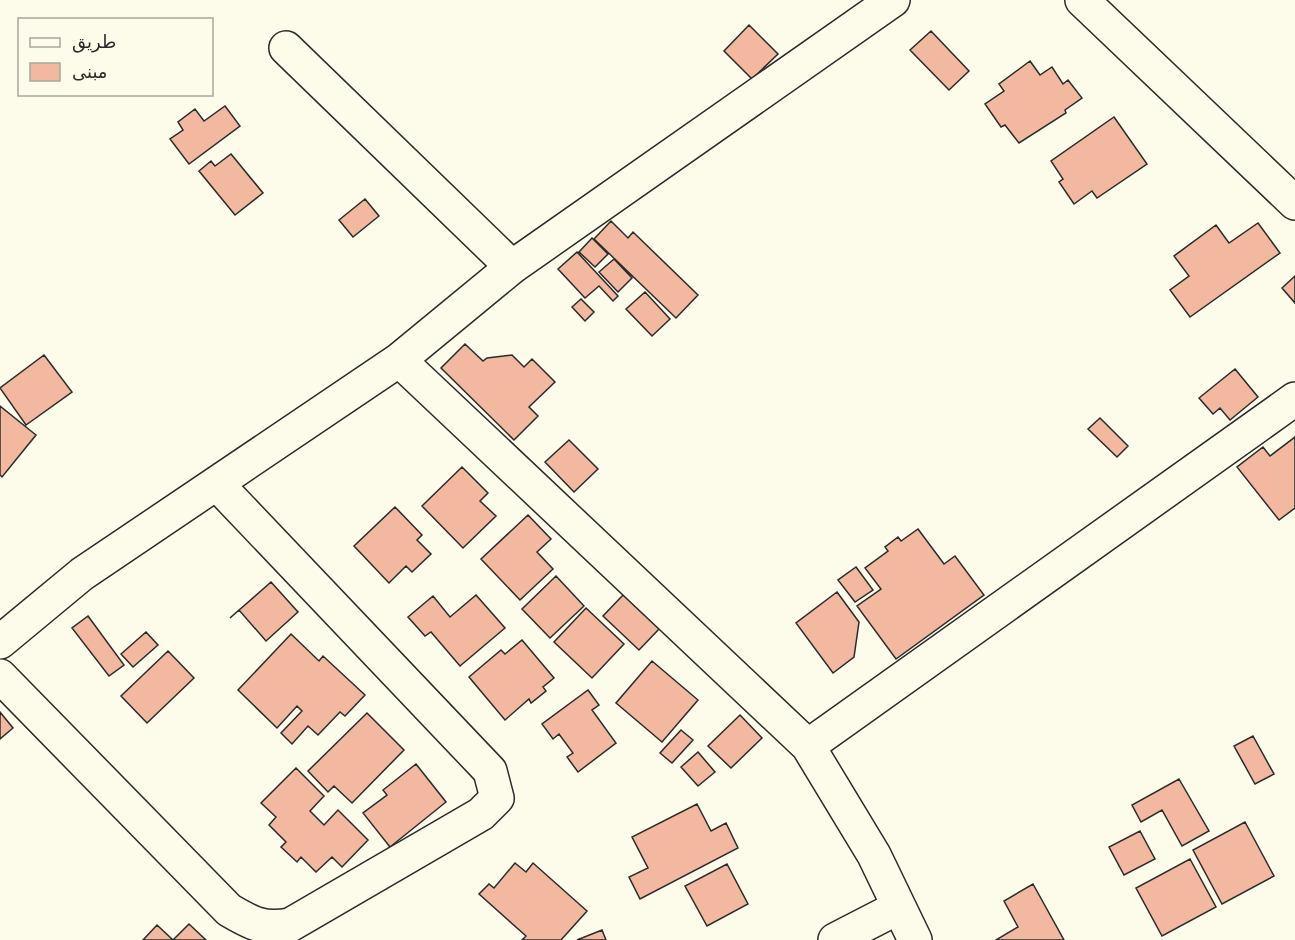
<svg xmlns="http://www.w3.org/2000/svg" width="1295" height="940" font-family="'DejaVu Sans',Vazirmatn,sans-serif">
<rect width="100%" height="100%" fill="#fdfbea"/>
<!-- building -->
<path fill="#f2b8a0" stroke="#2b2b2b" stroke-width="1.5" d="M749 25 778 54 752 79 724 51Z
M931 31 969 71 949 90 910 50Z
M1030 61 1040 75 1052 67 1063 84 1068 80 1082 98 1065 110 1066 113 1019 143 1005 125 1001 127 985 104 1004 91 999 84Z
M225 106 240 126 189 164 170 139 183 130 178 122 195 109 204 121Z
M1114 117 1147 164 1097 198 1092 191 1074 204 1059 182 1063 179 1051 161Z
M231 154 263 193 235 215 199 171 211 161 215 166Z
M365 199 379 216 353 237 339 220Z
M611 221 628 238 633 232 698 295 676 318 594 239Z
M1258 223 1280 253 1190 317 1170 290 1189 276 1174 256 1216 225 1229 243Z
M592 238 608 254 595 267 579 252Z
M577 252 618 296 613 301 599 286 585 298 558 269Z
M614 259 632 278 618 292 599 272Z
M1295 276V303L1282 288Z
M645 292 670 319 652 336 626 309Z
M581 299 594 312 585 321 572 307Z
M465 344 483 361 487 358 512 355 524 367 532 359 555 382 529 407 538 416 514 440 441 368Z
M44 355 72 392 26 425 0 388Z
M1235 369 1258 397 1230 420 1220 408 1213 414 1199 398Z
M0 406 36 435 2 477 0 475Z
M1100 418 1128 446 1117 457 1088 429Z
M1295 437V508L1279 520 1237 467 1263 447 1270 456Z
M569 440 598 469 574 492 545 462Z
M462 467 488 493 480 501 496 516 463 548 422 506Z
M395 507 422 535 417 540 431 554 412 572 406 566 389 583 354 546Z
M528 515 551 539 537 552 553 569 520 600 481 559Z
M918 529 944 564 955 556 984 595 896 659 857 606 881 589 865 568 888 551 885 547 898 537 901 541Z
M856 567 873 590 855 602 838 580Z
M556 576 584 606 550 638 522 609Z
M271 582 298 612 266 641 239 610 230 618Z
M837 592 859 622 854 657 833 673 796 623Z
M624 594 660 628 639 650 603 616Z
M476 595 505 628 460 666 431 632 425 636 408 617 433 596 450 617Z
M586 608 624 644 592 678 554 642Z
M88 616 124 665 109 676 72 628Z
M146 632 158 645 133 667 121 654Z
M291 634 319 661 323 656 365 695 345 716 340 712 318 735 308 726 292 744 281 733 302 711 297 706 277 728 238 690Z
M522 640 554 678 543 687 546 691 531 703 529 699 505 720 469 677 501 650 505 654Z
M168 651 194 678 147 723 121 696Z
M652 661 698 700 662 742 616 703Z
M588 690 599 705 592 710 616 743 578 772 567 757 573 753 559 734 553 739 542 724Z
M0 712 13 728 0 739Z
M367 713 404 750 352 803 334 786 328 792 308 771Z
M740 715 762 738 731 768 708 746Z
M681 730 693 740 672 763 660 753Z
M1253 736 1274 774 1255 784 1234 746Z
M698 752 715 772 698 786 681 767Z
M416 764 446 802 390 847 363 813 387 795 383 790Z
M296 768 324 796 310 811 324 825 338 810 368 840 342 867 332 857 316 872 301 857 297 862 281 847 286 842 269 825 276 817 261 803Z
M1179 779 1209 831 1182 846 1162 810 1141 822 1132 805Z
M697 804 711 831 726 823 738 848 640 899 629 877 648 868 632 837Z
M1245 822 1274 876 1222 904 1193 850Z
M1140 831 1155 859 1124 875 1109 847Z
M1190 859 1216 907 1162 936 1136 888Z
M515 863 526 872 533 863 587 911 561 940H522L526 936 479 894 489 884 494 888Z
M727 864 748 904 707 926 685 886Z
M1033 884 1064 940H996L1018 927 1004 901Z
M189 924 206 940H173Z
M157 925 173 940H143Z
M602 930 606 940H577Z"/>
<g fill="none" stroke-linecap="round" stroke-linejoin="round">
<defs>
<path id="minor" d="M1082 0 1295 203
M286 48 512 267
M399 360 808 746 874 855 915 940
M0 642 82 574 399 360 512 267 893 0
M0 676 229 910C251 923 263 930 290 925L481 814 497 798 490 771 217 484
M808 746 1295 399
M835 940 899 907"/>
</defs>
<!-- minor casing -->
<use href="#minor" stroke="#2b2b2b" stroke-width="36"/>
<!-- minor -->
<use href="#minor" stroke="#fdfbea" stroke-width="33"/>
</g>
<!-- legend -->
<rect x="18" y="18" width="195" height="78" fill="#fdfbea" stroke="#a9a89e" stroke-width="1.5"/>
<rect x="30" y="38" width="30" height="9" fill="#fdfbea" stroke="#a9a89e" stroke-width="1.5"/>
<text x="72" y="48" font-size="18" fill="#2b2b2b">طريق</text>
<rect x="30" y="63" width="30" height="18" fill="#f2b8a0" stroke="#a9a89e" stroke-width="1.5"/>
<text x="72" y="78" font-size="18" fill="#2b2b2b">مبنى</text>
</svg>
